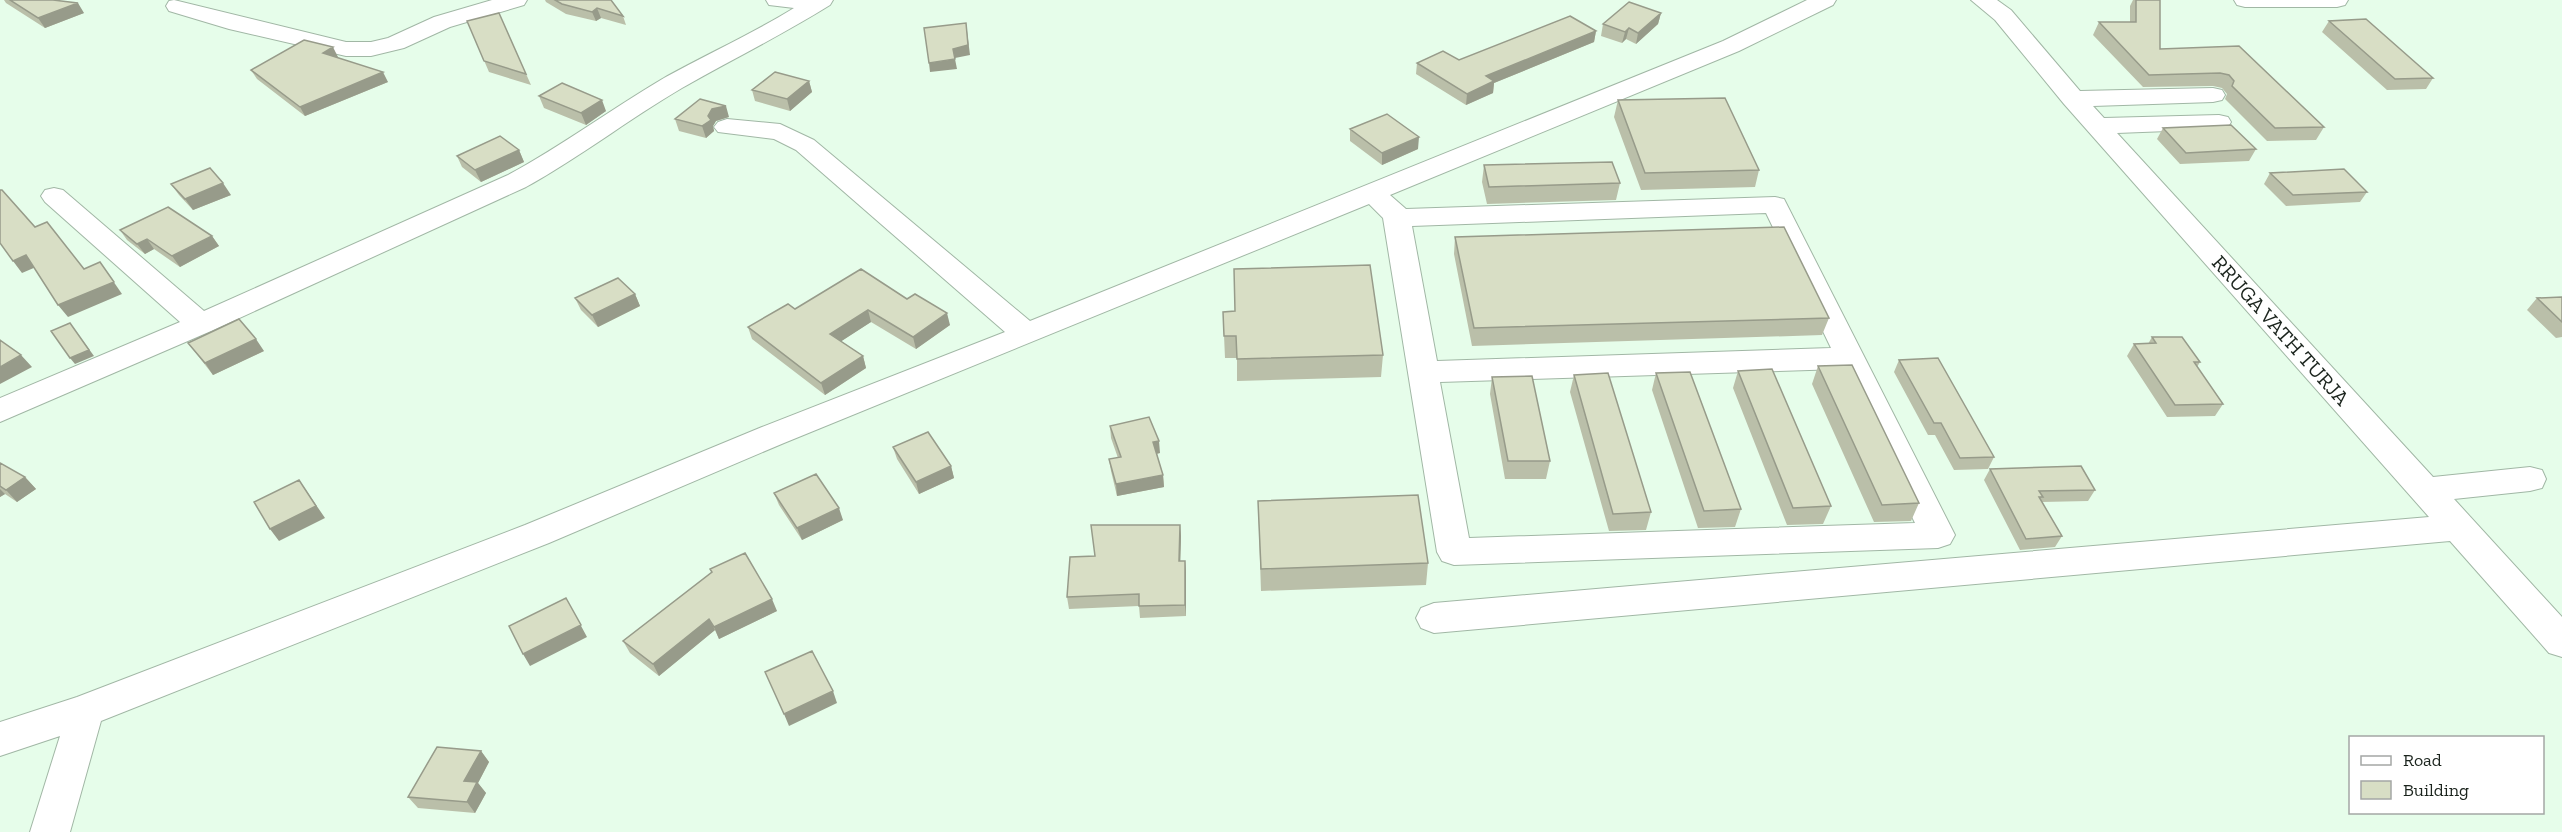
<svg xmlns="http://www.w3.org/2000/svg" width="2562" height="832" font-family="'Zilla Slab',serif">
<rect width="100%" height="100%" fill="#e6fdea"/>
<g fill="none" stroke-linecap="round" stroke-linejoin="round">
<defs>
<path id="minor" d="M174 0 346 42H371L388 38 434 17 492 0H527L524 5 450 27 404 48 371 56H346L229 29 169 11 166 6 169 1Z
M766 0H833L830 5C782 35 731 60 682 88 629 119 580 157 526 187L211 331 0 422V398L180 322 45 202 41 196 45 190 54 188 63 190 204 311 508 175C562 146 611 109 664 78 707 54 752 34 794 8L769 5Z
M1807 0H1836L1833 5 1739 51 1390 195 1406 209 1775 197 1784 199 1955 535 1950 544 1938 548 1454 565 1442 561 1437 552 1383 218 1369 204 784 443 549 543 101 721 70 832H30L60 736 0 756V722L77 697 525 525 762 427 1005 332 796 150 774 139 718 132 714 127 718 122 727 119 780 124 814 140 1030 321 1723 41ZM1766 213 1831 348 1437 361 1412 226ZM1841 369 1915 523 1469 538 1440 382Z
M1971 0H1997L2011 10 2080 91 2213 88 2222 90 2225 95 2222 100 2213 102 2093 106 2104 118 2219 115 2228 117 2231 122 2228 127 2219 129 2117 133 2433 477 2530 467 2542 470 2546 479 2542 488 2530 491 2454 499 2562 617V657L2549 653 2450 541 1434 633 1421 628 1416 618 1421 608 1434 603 2429 517 2064 104 1995 20Z
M2234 0H2348L2345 5 2337 7H2245L2237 5Z"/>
</defs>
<!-- minor casing -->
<use href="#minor" stroke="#a1b7a5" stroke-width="2"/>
<!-- minor -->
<use href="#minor" fill="#fff" fill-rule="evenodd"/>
</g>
<!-- wall -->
<path fill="#babfa9" d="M4 0H53L84 13 45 28 6 3Z
M545 0H611L623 16 626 25 601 18 596 21 566 14 546 2Z
M2133 0H2160V49L2239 46 2324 127 2316 140 2267 141 2225 99 2227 94 2222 88 2213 86 2143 87 2093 35 2099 22H2130V6Z
M499 13 531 85 489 72 467 21Z
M1661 13 1658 24 1636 44 1626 39 1622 43 1601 36 1603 24Z
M2329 21 2433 78 2426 89 2387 90 2322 32Z
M1596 31 1594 42 1494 83 1493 93 1466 105 1416 74 1417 63 1459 60Z
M338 57 337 58 388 82 305 116 257 79 251 70Z
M809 81 812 92 790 111 755 101 752 90Z
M539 96 606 111 586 125 544 108Z
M1618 100 1759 170 1755 187 1641 190 1614 117Z
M729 117 716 121 713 126 714 131 706 138 679 131 675 119Z
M2163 128 2256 149 2249 161 2180 164 2157 139Z
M1350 129 1418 149 1382 165 1350 141Z
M519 150 524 162 481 182 462 167 457 156Z
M1484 165 1620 183 1616 200 1487 204 1482 182Z
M2270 173 2367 192 2360 202 2286 206 2264 184Z
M171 184 231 195 193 210 179 195Z
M120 230 212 236 219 246 180 267 154 249 145 254 127 240Z
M1455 237 1829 318 1822 335 1472 346 1454 254Z
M635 294 640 306 598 327 581 310 575 298Z
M2562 297V337L2556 338 2527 310 2537 298Z
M907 299 950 325 916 349 871 322 841 341 863 356 866 368 825 395 752 339 748 327 795 309Z
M1223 312 1383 355 1381 377 1237 381V358H1225Z
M2152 337 2200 362 2197 367 2223 404 2215 416 2167 417 2127 356 2134 344H2148Z
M188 343 264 351 213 375Z
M1899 360 1994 457 1988 469 1954 470 1935 435H1928L1894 372Z
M1818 366 1919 503 1911 521 1874 522 1812 384Z
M1738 371 1831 506 1823 524 1787 525 1733 388Z
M1656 373 1741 509 1735 527 1698 528 1652 390Z
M1574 375 1651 512 1646 530 1609 531 1570 392Z
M1492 377 1550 461 1546 479H1505L1490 394Z
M1110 426 1160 453 1157 454 1163 475 1164 487 1117 496 1111 471 1109 459 1118 458 1111 438Z
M893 447 951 466 954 478 919 494 897 459Z
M0 463 25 477 36 489 17 502 5 494 0 497Z
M1990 469 2095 490 2088 501 2042 502 2062 536 2055 547 2020 550 1984 480Z
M774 493 843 520 802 540 779 505Z
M1258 501 1428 563 1426 585 1261 591Z
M1180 525 1181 536 1180 561H1185L1186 572V616L1140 618 1139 606 1069 609 1067 597 1095 556Z
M710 569 777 611 719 639 715 630 659 676 630 653 623 641 712 573Z
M481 751 489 762 478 783 486 793 475 813 418 808 408 797Z"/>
<!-- shaded-wall -->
<path fill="#979b8a" d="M78 3 84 13 45 28 38 18Z
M597 8 601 18 596 21 592 12Z
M1661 13 1658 24 1636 44 1638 33Z
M966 23 970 55 955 58 953 49Z
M1629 28 1626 39 1622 43 1625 32Z
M1596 31 1594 42 1494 83 1493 93 1466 105 1467 94 1486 76Z
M333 47 338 57 328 63 323 53Z
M955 59 957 69 930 72 929 63Z
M383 72 388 82 305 116 300 107Z
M809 81 812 92 790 111 787 99Z
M602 100 606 111 586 125 581 113Z
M726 106 729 117 716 121 713 126 714 131 706 138 702 126 708 116 712 109Z
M1419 137 1418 149 1382 165V153Z
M519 150 524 162 481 182 475 170Z
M223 183 231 195 193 210 185 199Z
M212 236 219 246 180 267 172 256Z
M147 239 154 249 145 254 137 244Z
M26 255 36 267 22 273 13 261Z
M100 262 122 294 68 317 58 305Z
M635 294 640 306 598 327 592 315Z
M868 310 871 322 834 346 830 334Z
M947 313 950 325 916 349 913 337Z
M70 323 94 356 75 364 70 358Z
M256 339 264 351 213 375 205 363Z
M21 355 32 367 0 384V367Z
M863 356 866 368 825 395 821 383Z
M1159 441 1160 453 1154 454 1153 442Z
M951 466 954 478 919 494 916 482Z
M1163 475 1164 487 1117 496 1116 484Z
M25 477 36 489 17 502 6 490Z
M299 480 325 518 279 541 270 529Z
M0 489 5 494 0 497Z
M839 508 843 520 802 540 797 528Z
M1180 525 1181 536 1180 573 1179 561Z
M1185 561 1186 572V616L1185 605Z
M566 598 587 637 530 666 523 654Z
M772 599 777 611 719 639 714 627Z
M709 619 715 630 659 676 653 664Z
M833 691 837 703 789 726 784 714Z
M481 751 489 762 478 783 486 793 475 813 467 802 464 781Z"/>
<!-- building -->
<path fill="#d8dec5" stroke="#979b8a" stroke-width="1.5" d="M10 0H53L78 3 38 18Z
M555 0H611L623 16 597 8 592 12 562 4Z
M2136 0H2160V49L2239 46 2324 127 2275 128 2232 86 2234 81 2229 75 2220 73 2149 75 2099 22H2136Z
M1629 2 1661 13 1638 33 1629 28 1625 32 1603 24Z
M499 13 526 74 484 61 467 21Z
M1570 16 1596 31 1486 76 1494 81 1467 94 1417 63 1443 51 1459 60Z
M2366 19 2433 78 2395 79 2329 21Z
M966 23 968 45 953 49 955 59 929 63 924 28Z
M304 40 333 47 323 53 383 72 300 107 251 70Z
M775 72 809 81 787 99 752 90Z
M562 83 602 100 581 113 539 96Z
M1725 98 1759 170 1645 173 1618 100Z
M700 99 726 106 712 109 708 116 711 120 702 126 675 119Z
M1387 114 1419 137 1382 153 1350 129Z
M2231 125 2256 149 2186 153 2163 128Z
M500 136 519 150 475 170 457 156Z
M1612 162 1620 183 1489 187 1484 165Z
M210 168 223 183 185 199 171 184Z
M2344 169 2367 192 2293 195 2270 173Z
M0 190H2L35 227 47 222 84 269 100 262 114 282 58 305 26 255 13 261 0 243Z
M168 207 212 236 172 256 147 239 137 244 120 230Z
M1784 227 1829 318 1474 328 1455 237Z
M1370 265 1383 355 1237 359 1236 336H1224L1223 312 1235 311 1234 269Z
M861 269 907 299 915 294 947 313 913 337 868 310 830 334 863 356 821 383 748 327 788 304 795 309Z
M618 278 635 294 592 315 575 298Z
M2562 297V322L2537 298Z
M239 319 256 339 205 363 188 343Z
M70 323 89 350 70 358 51 331Z
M2152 337H2182L2200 362H2194L2223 404 2175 405 2134 344 2156 343Z
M0 340 21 355 0 367Z
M1938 358 1994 457 1960 458 1941 423H1934L1899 360Z
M1852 365 1919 503 1882 505 1818 366Z
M1772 369 1831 506 1793 508 1738 371Z
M1690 372 1741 509 1704 511 1656 373Z
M1608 373 1651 512 1613 514 1574 375Z
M1532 376 1550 461H1508L1492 377Z
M1149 417 1159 441 1153 442 1163 475 1116 484 1109 459 1121 457 1110 426Z
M928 432 951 466 916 482 893 447Z
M0 463 25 477 6 490 0 486Z
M2081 466 2095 490 2039 491 2043 497H2039L2062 536 2026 539 1990 469Z
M816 474 839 508 797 528 774 493Z
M299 480 316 506 270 529 254 502Z
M1418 495 1428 563 1261 569 1258 501Z
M1091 525H1180L1179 561H1185V605L1139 606V594L1067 597 1070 557 1095 556Z
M745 553 772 599 714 627 709 619 653 664 623 641 712 572 710 569Z
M566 598 581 625 523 654 509 626Z
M812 651 833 691 784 714 765 672Z
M437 747 481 751 464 781 477 782 467 802 408 797Z"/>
<g text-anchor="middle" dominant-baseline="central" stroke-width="6" stroke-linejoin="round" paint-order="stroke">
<!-- street labels -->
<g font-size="21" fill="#1b241d" stroke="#fff">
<text transform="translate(2281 330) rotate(48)">RRUGA VATH TURJA</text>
</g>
</g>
<!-- legend -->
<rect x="2349" y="736" width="195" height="78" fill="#ffffff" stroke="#a4a7a5" stroke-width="1.5"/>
<rect x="2361" y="756" width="30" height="9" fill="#ffffff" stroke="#a4a7a5" stroke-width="1.5"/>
<text x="2403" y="766" font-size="18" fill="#1b241d">Road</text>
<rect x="2361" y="781" width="30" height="18" fill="#d8dec5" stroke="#a4a7a5" stroke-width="1.5"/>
<text x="2403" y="796" font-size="18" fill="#1b241d">Building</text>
</svg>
